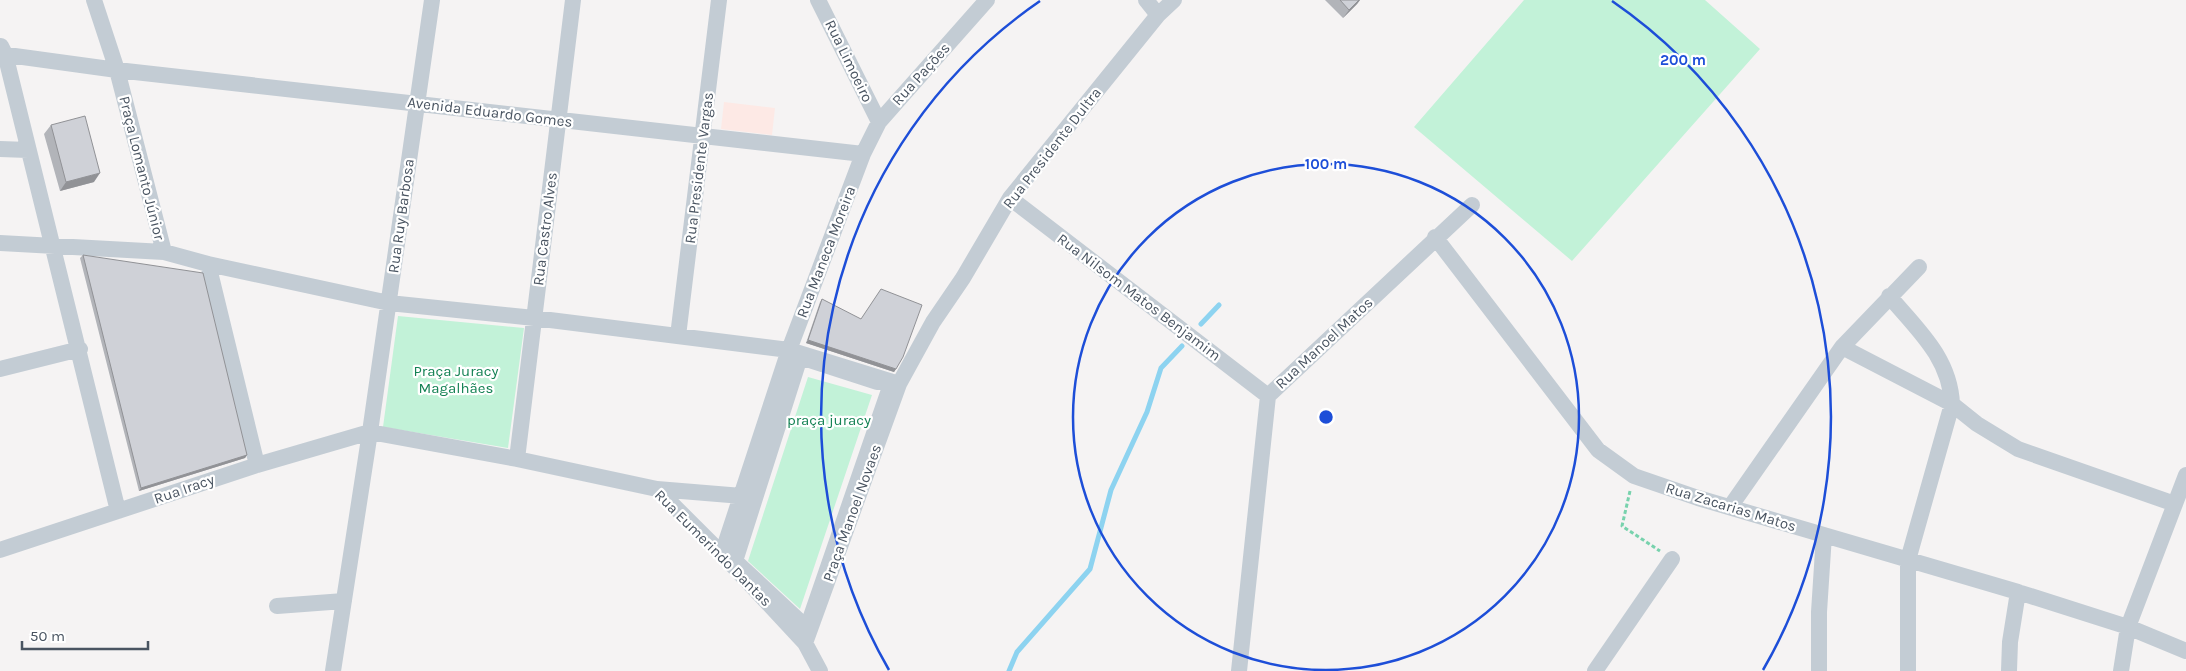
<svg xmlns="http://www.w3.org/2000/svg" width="2186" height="671" font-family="Karla,sans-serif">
<rect width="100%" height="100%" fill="#f5f3f3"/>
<!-- medical -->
<path fill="#fde9e5" d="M724 102 775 108 772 135 721 129Z"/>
<!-- green -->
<path fill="#c2f2d8" d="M1524 0H1705L1760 49 1572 261 1414 127Z
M398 316 524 328 508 448 383 427Z
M808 377 872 395 800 609 748 561Z"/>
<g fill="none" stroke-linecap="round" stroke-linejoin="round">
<!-- stream -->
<path stroke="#8dd3f0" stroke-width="5" d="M1201 324 1219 305
M1009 671 1017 652 1090 569 1111 490 1147 412 1161 368 1182 346"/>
<!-- path -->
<path stroke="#78d2ad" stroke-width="3" stroke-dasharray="4 2.5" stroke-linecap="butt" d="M1630 491 1622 526 1660 551"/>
<!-- minor -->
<path stroke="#c3ccd4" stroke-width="16" d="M94 0 117 70 164 252
M818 0 879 122
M1146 0 1158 15
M1 46 5 54 118 511
M0 54 117 70 863 154
M0 149 28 150
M1010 198 1268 396
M1435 237 1598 450 1634 476 1698 498 2018 592 2128 627 2186 651
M0 243 164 252 208 264 389 303 534 318 789 350 899 384
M208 264 257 465
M1889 296C1918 330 1950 358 1952 404L1908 560V671
M678 336 719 0
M1842 347 1952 404 1977 424 2018 449 2175 504
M800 357 877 382 890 381V387L807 628 735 561Z
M0 369 80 349
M517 459 573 0
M657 489 742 496
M1730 507 1842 347 1919 267
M0 550 257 465 370 432 517 459 657 489 722 554 805 643 820 671
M722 554 789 350 863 154 879 122 987 0
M277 606 344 601
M805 643 899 384 933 322 963 278 1010 198 1158 15 1174 0
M333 671 370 432 432 0
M1239 671 1268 396 1472 205
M1595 671 1672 559
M1819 671V612L1824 535
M2009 671 2010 642 2018 592
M2121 671 2128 627 2186 475"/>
</g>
<!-- wall -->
<path fill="#b2b4b9" d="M1325 0H1360L1357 4 1343 18Z
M51 125 94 182 60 191 44 134Z
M83 255 247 455 245 458 139 491 80 258Z
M822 299 896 369 894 372 806 343 820 302Z"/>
<!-- shaded-wall -->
<path fill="#919296" d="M1359 0H1360L1357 4 1343 18 1349 10Z
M100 173 94 182 60 191 66 182Z
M808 340 896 369 894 372 806 343Z
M247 455 245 458 139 491 141 488Z"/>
<!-- building -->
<path fill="#cfd1d7" stroke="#919296" d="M1340 0H1359L1349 10Z
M85 116 100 173 66 182 51 125Z
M83 255 203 273 247 455 141 488Z
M881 289 922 305 903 357 896 369 808 340 822 299 861 319Z"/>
<!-- distance rings -->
<g fill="none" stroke="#1d4ed8" stroke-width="2.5">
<circle cx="1326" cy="417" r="253"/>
<path d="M889 670A505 505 0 0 1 1040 1M1612 1A505 505 0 0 1 1763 670"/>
</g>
<g text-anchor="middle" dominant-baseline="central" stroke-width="4.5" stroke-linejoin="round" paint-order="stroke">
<!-- street labels -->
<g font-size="15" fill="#495461" stroke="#fff">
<text transform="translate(849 61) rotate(64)">Rua Limoeiro</text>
<text transform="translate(921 74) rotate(-48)">Rua Pações</text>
<text transform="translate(490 112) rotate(7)">Avenida Eduardo Gomes</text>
<text transform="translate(1052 148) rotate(-52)">Rua Presidente Dultra</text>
<text transform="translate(142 168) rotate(76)">Praça Lomanto Júnior</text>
<text transform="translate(699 168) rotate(-83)">Rua Presidente Vargas</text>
<text transform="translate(401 216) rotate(-82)">Rua Ruy Barbosa</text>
<text transform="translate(545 229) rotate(-83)">Rua Castro Alves</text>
<text transform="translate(826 252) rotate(-69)">Rua Maneca Moreira</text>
<text transform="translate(1139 297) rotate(37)">Rua Nilsom Matos Benjamim</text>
<text transform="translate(1324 343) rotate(-43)">Rua Manoel Matos</text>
<text transform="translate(184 489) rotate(-19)">Rua Iracy</text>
<text transform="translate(1731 507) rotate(17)">Rua Zacarias Matos</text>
<text transform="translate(852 513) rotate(-70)">Praça Manoel Novaes</text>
<text transform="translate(713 548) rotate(45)">Rua Eumerindo Dantas</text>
</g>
<!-- park labels -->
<g font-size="15" fill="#148254" stroke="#fff">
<text x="456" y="371">Praça Juracy<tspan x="456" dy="17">Magalhães</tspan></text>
<text x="829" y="420">praça juracy</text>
</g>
</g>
<circle cx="1326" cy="417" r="8" fill="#1d4ed8" stroke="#fff" stroke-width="2.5"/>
<g font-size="15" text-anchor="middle" font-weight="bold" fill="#1d4ed8" stroke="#fff" stroke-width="4.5" stroke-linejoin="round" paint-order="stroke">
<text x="1683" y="65">200 m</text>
<text x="1326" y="169">100 m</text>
</g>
<!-- scale -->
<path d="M22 641v8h126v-8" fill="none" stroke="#495461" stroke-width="2.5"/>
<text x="30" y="641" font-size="15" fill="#495461" stroke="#ffffff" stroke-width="4" paint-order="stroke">50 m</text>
</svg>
